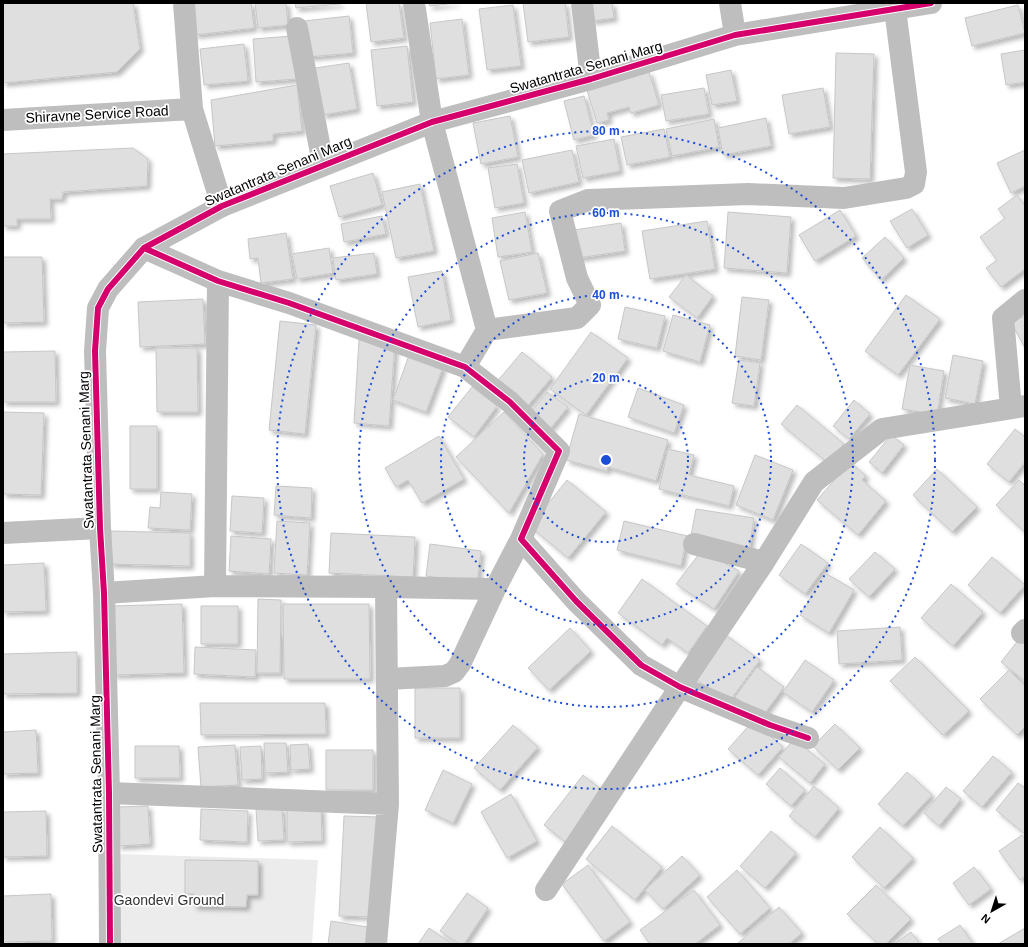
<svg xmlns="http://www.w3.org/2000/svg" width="1028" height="947" font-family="Helvetica,sans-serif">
<defs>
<filter id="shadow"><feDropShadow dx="3.5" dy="3.5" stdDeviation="2" flood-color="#0004"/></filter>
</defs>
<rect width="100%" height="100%" fill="#fff"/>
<!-- green -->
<path fill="#ececec" d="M119 854 318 860 312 944H118Z"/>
<!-- building -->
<path fill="#dfdfdf" stroke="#c7c7c7" filter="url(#shadow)" d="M3 3H133L140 49 117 72 3 83Z
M191 3H251L254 28 195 35Z
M255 3H286L288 25 258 28Z
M295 3H340V4L296 8Z
M366 3H399L404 38 371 42Z
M429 3H456L430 6Z
M523 3H565L569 37 528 42Z
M589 3H612L614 18 592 21Z
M513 5 521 66 487 70 479 9Z
M1018 5 1025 33 972 46 965 18Z
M349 16 353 53 308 57 304 21Z
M462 19 469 75 436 79 430 23Z
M292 36 296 79 256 82 253 39Z
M244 44 248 81 204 85 200 49Z
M407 46 413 102 377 106 371 50Z
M1025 50V82L1006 85 1001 54Z
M836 53 874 54 870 179 833 178Z
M349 63 357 109 323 115 315 68Z
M731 70 737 101 712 105 706 75Z
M649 72 659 105 631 113 629 107 607 113 609 120 597 123 587 90Z
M297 85 302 131 273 134V141L215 146 211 100Z
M704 88 709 114 666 121 661 95Z
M823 88 830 127 789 134 782 95Z
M584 96 594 135 574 140 564 101Z
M510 116 518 157 481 164 473 123Z
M766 118 771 146 723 155 718 128Z
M714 119 719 147 672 156 666 129Z
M664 129 670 157 627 165 621 137Z
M614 139 620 171 583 178 576 146Z
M133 148 148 159 147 186 63 192 62 199H50L51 219H17V226H3V154Z
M572 150 579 182 529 193 522 160Z
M1025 150V186L1011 193 997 163Z
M517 164 524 203 495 208 488 168Z
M373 173 382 205 339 217 330 186Z
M420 184 434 251 396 258 382 192Z
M1017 195 1025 206V269L1001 287 986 268 997 260 980 237 1005 218 998 209Z
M912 209 928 235 907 248 890 221Z
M840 210 856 236 815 261 799 235Z
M525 212 532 252 498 257 492 218Z
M728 212 791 217 787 273 724 268Z
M382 216 386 234 344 242 341 224Z
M707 221 715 269 650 279 642 231Z
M621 223 625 251 578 258 574 230Z
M286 233 293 279 261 283 258 258 250 259 248 239Z
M885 237 904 258 881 280 862 258Z
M329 248 333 273 297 279 292 254Z
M374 253 377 274 336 280 333 258Z
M538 253 547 293 509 300 500 261Z
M3 257H42L44 322 3 323Z
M442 271 451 320 418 327 408 277Z
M686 275 713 296 697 318 669 297Z
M906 295 940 319 898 375 865 351Z
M742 297 769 300 761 360 735 356Z
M203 299 205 344 140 347 138 302Z
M625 307 665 316 657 348 618 339Z
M673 315 710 325 700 362 663 351Z
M1025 316V348L1011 322Z
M280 321 316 325 305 434 269 430Z
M591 332 628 358 586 415 550 389Z
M359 340 395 342 389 426 354 423Z
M156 348H197L198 412H157Z
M55 351 56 402H3V352Z
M522 352 552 377 525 409 495 384Z
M409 355 443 367 426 412 393 400Z
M953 355 983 361 975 404 945 398Z
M739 360 760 363 754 406 732 403Z
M910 365 944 371 937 415 902 409Z
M472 387 497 406 474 437 448 417Z
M638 388 684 405 674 433 628 417Z
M547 392 568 407 550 429 530 413Z
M854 400 870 414 849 439 833 426Z
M797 405 844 444 828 463 781 424Z
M3 412 44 413 41 495 3 494Z
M504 412 543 454 509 513 456 457Z
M579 414 668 440 656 481 608 467 607 471 566 460Z
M130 426H157V489H130Z
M1015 429 1025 437V462L1009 482 987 464Z
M891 435 904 445 882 473 869 462Z
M439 436 464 479 422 503 408 480 396 487 385 468Z
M668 449 694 455 689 475 734 486 729 506 659 489Z
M755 455 793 470 773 520 736 505Z
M850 462 866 476 862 480 886 501 858 535 817 500Z
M937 469 977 507 952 532 913 495Z
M567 480 606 512 568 558 530 526Z
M1019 480 1025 486V532L996 505Z
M276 486 312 488 311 518 274 515Z
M161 492 192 494 190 530 148 528 150 507 160 508Z
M232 496 264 498 262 533 230 531Z
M696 509 754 518 749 551 690 541Z
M277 521 310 523 307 575 274 573Z
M624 521 687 536 681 566 617 550Z
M111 531 190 533V566L110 564Z
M331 533 415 537 413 577 329 573Z
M231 536 271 539 269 574 229 571Z
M430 544 481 551 477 584 426 576Z
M801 544 828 563 805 594 779 575Z
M702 550 739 571 714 609 676 584Z
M875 552 895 569 869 597 849 579Z
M992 557 1025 585 1000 613 968 585Z
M44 563 46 611 3 612V565Z
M825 573 854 590 829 633 800 615Z
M642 579 707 626 688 653 667 638 662 645 618 613Z
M951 584 983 612 953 646 921 618Z
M258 599 281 600 280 673H257Z
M182 604 184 673 114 675 112 606Z
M283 604H369L370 679H284Z
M201 606H238V644H201Z
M900 627 902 660 839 664 837 631Z
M570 628 591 651 549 690 528 668Z
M723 633 760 660 728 703 692 676Z
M1024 633 1025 634V681L1001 662Z
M195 647 256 650 255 677 194 674Z
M77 652V693L3 694V654Z
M915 657 969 711 943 735 890 681Z
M805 660 834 680 812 712 783 692Z
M757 667 784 687 762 717 735 697Z
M1009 670 1025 686V727L1017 735 980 699Z
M415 688H460V738H415Z
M200 703H325L326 734 201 735Z
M753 721 783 747 758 775 728 749Z
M835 724 860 748 838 770 813 746Z
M513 725 538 747 500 790 474 768Z
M36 730 38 773 3 774V732Z
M794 739 825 764 810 783 779 757Z
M264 743H286L288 772 265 773Z
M308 744 310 769 291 770 290 745Z
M235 745 238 785 201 787 198 747Z
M135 746H179L180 778H135Z
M261 746 262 779 242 780 240 747Z
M326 750H373V790H326Z
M993 756 1012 772 982 807 963 791Z
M780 768 805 790 791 806 766 784Z
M443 770 472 784 453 823 425 810Z
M907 772 932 795 903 826 878 804Z
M583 775 607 794 568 844 544 825Z
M1018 783 1025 788V834L996 810Z
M814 786 839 808 815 837 789 816Z
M946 787 961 799 939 826 924 813Z
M511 794 537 841 507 858 481 812Z
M148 806 150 844 118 846 117 807Z
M282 808 284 840 258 841 256 809Z
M287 808H321L322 841 287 842Z
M201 809 248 811 247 842 200 840Z
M46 811 47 856 3 857V812Z
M344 816 380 817 376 917 339 916Z
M612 826 662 867 635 900 586 859Z
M880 827 913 858 884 888 852 857Z
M771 831 796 853 765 888 740 866Z
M1022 835 1025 839V876L1020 880 999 851Z
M682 856 700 875 663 909 645 890Z
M185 860 258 861V895H247L246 907 194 906V894H185Z
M588 865 630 922 604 941 562 884Z
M974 867 991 889 969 905 953 883Z
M737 870 770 908 740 934 707 897Z
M876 885 911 919 886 944H878L847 914Z
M694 890 720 925 695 944H650L640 930Z
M467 893 488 908 464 944H459L440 931Z
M51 894 52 941 3 942V896Z
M779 907 802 933 789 944H737Z
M331 921 373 928 371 944H328Z
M960 925 973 944H942L938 939Z
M429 928 452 944H418Z
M1025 928V944H998Z
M911 932 920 944H894Z"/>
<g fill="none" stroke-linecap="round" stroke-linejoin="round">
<!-- minor -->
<path stroke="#bebebe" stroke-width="22" d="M414 3 432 122 487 330
M582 3 591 79
M730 3 735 35
M297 28 323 164
M222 206 432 122 591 79 735 35 931 3
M144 248 218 281 289 303 465 367 510 402 559 451 521 539 576 601 641 665 680 687 770 725 808 738
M218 281 215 586 386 587 388 804 376 944
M465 367 487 330 577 318 590 305 577 278 560 211 588 200 748 194 844 198 906 188 914 184 916 172 895 9
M1011 408 1003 318 1025 300
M3 533 100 528
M764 562 814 482 882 429 1025 406
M386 587 495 589
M104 593 215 586
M1022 633 1025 630
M387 679 445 676 454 672 460 664 495 589 521 539
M109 793 388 804
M546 890 680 687 764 562 694 544"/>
<!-- tertiary -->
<path stroke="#bebebe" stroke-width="22" d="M3 120 192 109
M110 944 109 793 104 593 100 528 95 351 98 308 108 289 144 248 222 206 192 109 184 3"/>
<defs>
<path id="cycleway" d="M144 248 218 281 289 303 465 367 510 402 559 451 521 539 576 601 641 665 680 687 770 725 808 738
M110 944 109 793 104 593 100 528 95 351 98 308 108 289 144 248 222 206 432 122 591 79 735 35 931 3"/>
</defs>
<!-- cycleway casing -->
<use href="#cycleway" stroke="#fff" stroke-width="8"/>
<!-- cycleway -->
<use href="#cycleway" stroke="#d6006c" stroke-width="6"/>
</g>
<!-- distance rings -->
<g fill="none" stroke="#1d4ed8" stroke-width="2" stroke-dasharray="2 4">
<circle cx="606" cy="460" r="82"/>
<circle cx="606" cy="460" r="165"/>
<circle cx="606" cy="460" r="247"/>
<circle cx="606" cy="460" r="329"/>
</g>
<g text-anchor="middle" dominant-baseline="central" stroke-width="3.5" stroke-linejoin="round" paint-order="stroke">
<!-- street labels -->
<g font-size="14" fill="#000" stroke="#fff">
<text transform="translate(586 67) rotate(-16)">Swatantrata Senani Marg</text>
<text transform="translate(97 114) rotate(-3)">Shiravne Service Road</text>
<text transform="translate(278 171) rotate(-23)">Swatantrata Senani Marg</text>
<text transform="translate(86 450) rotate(-92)">Swatantrata Senani Marg</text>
<text transform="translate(96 774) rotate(-91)">Swatantrata Senani Marg</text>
</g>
<!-- park labels -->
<g font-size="14" fill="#333" stroke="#fff">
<text x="169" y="900">Gaondevi Ground</text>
</g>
</g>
<circle cx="606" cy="460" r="6" fill="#1d4ed8" stroke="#fff" stroke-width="2"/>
<g font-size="12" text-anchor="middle" font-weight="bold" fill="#1d4ed8" stroke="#fff" stroke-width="3.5" stroke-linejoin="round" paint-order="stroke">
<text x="606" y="135">80 m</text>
<text x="606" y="217">60 m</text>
<text x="606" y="299">40 m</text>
<text x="606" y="382">20 m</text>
</g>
<!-- border -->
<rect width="1028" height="947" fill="none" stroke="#000000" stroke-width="8"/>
<!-- north arrow -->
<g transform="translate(992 911) rotate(219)" stroke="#ffffff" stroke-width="3" paint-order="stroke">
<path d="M0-3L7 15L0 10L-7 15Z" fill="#000000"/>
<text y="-6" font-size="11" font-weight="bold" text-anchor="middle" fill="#000000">N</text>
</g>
</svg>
